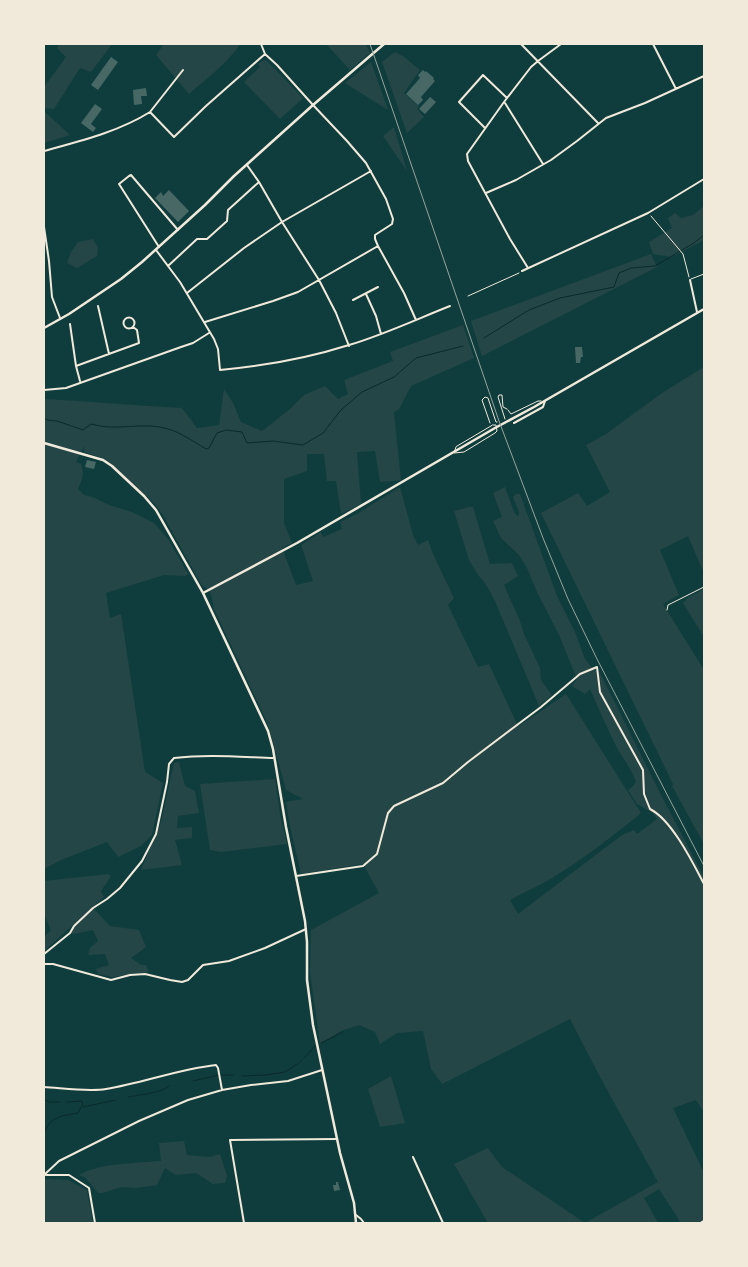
<svg xmlns="http://www.w3.org/2000/svg" width="748" height="1267" font-family="Inter,sans-serif">
<rect width="100%" height="100%" fill="#0f3d3e"/>
<!-- green -->
<path fill="#244646" d="M59 44H112L91 72 80 68 54 109 44 108V87L66 57 57 48Z
M164 44H240C227 64 207 78 189 94L156 55Z
M326 44H366L370 53 350 70Z
M395 52 403 56 420 70 404 93 419 106 417 109 424 117 407 133 382 62Z
M264 60 267 61 303 98 280 119 244 82 260 67 258 64Z
M371 62 388 110 345 83Z
M44 111 70 135 44 143Z
M394 127 407 171 383 136Z
M704 206V240L672 257 653 254 649 242 672 228 668 218 675 213 681 218 693 215Z
M93 239 98 248 97 256 77 268 67 263 71 252 78 242Z
M651 254 657 267 482 356 471 321Z
M463 325 474 358 411 386 399 409 394 412 401 480 397 481 380 482 375 451 357 452 361 504 341 514 336 481H327L324 454H307V471L284 479V523L292 543 282 548 296 585 313 581 301 545 321 532 323 537 342 529 340 522 357 514 400 487 413 535 418 545 428 540 433 554 454 598 448 605 478 667 489 664 516 722 519 726 566 694 641 813C612 837 583 859 552 878 539 886 524 892 510 900L518 914 622 835 634 830 637 834 657 819 653 813 637 804 628 790 632 787 636 782C631 768 622 757 615 744 606 726 598 707 590 689L585 694 572 686 577 679 559 635 537 592 527 568 519 555 501 538 493 521 502 517 493 493 505 487 514 512 517 516 519 515V512L513 497 516 494H520L557 596 575 632 585 659 592 668 599 671 660 793 704 877V1112L696 1100 673 1108 704 1173V1223H681L659 1189 644 1198 658 1223H488L454 1164 488 1148 502 1167 585 1223 658 1182 600 1077 570 1019 442 1084 431 1069 423 1031 397 1033 380 1044 375 1032 359 1025 341 1031 320 1044 310 972 311 930 379 893 363 864 301 874 290 826 286 802 303 799 286 790 271 735 266 720 214 609C212 599 212 589 202 586L163 515 154 503 110 463 102 458 84 452V446L76 462 81 464C85 474 82 479 78 489L84 495 95 498 109 505 132 512 154 523 168 539 188 574 185 576 164 575 106 593 110 618 121 614 145 772 163 783 152 835 141 846 118 857 107 842 61 860 44 869V399C90 401 136 406 182 408L197 428 219 425 224 389 233 403 241 422 262 431 290 409 304 395 325 386 338 399 348 394 344 380 393 361 390 352Z
M704 367V573L688 536 660 550 679 595 663 604 704 670V844L672 786 673 784 541 513 578 493 587 506 610 492 586 445 606 434 662 393Z
M469 507H473L490 564 512 563 518 576 504 585 520 621 524 634 540 668 541 680 552 695 539 706 495 601 488 588 484 582 478 575 469 560 454 511Z
M704 589V637L683 603 685 601 687 598Z
M179 762 185 786 195 791 199 813 178 816 177 828 192 827V838L175 840 182 865 141 870 161 822 174 763Z
M275 779 280 814 287 844 221 852 210 850 200 784Z
M108 874 111 876 101 891 104 897 44 951V937L51 930 44 914V881Z
M93 908 110 926 139 930 146 947 131 958 141 965H146L149 972 112 977 98 974 96 969 109 965 105 954 88 955 90 948 98 941 93 930 74 934 70 933 74 926Z
M391 1076 405 1123 380 1127 368 1089Z
M184 1141 187 1155 210 1157 220 1154 227 1176 225 1183 213 1184 196 1173 176 1175 165 1168 157 1185 136 1188 121 1187 103 1193H98L86 1178 79 1175C99 1163 138 1163 161 1161L159 1143Z
M48 1179 68 1180 87 1190 93 1223H44V1180Z"/>
<g fill="none" stroke-linecap="round" stroke-linejoin="round">
<!-- stream -->
<path stroke="#0a2a2b" stroke-width="1" d="M484 338 529 310 560 298 614 287 619 273 631 268 655 266 694 243 704 235
M44 418 47 420 57 421 83 430 91 424C116 432 143 421 168 429 178 431 196 443 206 449L209 448 217 433 226 430 242 432 247 443 273 441 303 445 323 433 341 410 362 392 394 377 416 358 463 346
M321 1043 343 1032
M304 1058 315 1046
M299 1063 302 1060
M221 1075H233
M242 1076 266 1075 285 1072 297 1064
M193 1081 219 1075
M128 1097C138 1095 162 1093 169 1086
M44 1099 49 1102H60
M66 1102 82 1101 83 1107 116 1100
M44 1134C49 1116 62 1116 78 1113L81 1107"/>
</g>
<!-- building -->
<path fill="#486865" d="M111 57 118 62 98 90 91 85Z
M423 70 425 72 426 71 434 78 433 79 435 81 421 97 423 100 418 105 406 94 420 78 418 75Z
M146 88 147 96H141L142 104 134 105 133 90Z
M430 97 436 102 425 114 419 109Z
M95 104 102 109 91 124 96 128 93 132 81 123Z
M169 190 189 211 178 222 155 198 161 192 163 196Z
M575 347H582L583 357H581L580 363H576Z
M87 460 96 462 94 469 85 467Z
M336 1182H338L340 1190 334 1191 333 1185H336Z"/>
<g fill="none" stroke-linecap="round" stroke-linejoin="round">
<!-- path -->
<path stroke="#f1e9da" stroke-width="1" d="M651 216 683 254 689 277
M468 296 519 273
M505 419 498 397 499 395H502L503 407 507 409
M490 423 482 400 485 397 488 398 496 422H497"/>
<!-- service -->
<path stroke="#f1e9da" stroke-width="1" d="M691 279 704 274
M508 410 511 414 538 401H541
M493 425H496L497 431 495 433 464 452 454 453 456 447Z
M667 610 668 605 704 587"/>
<!-- minor -->
<path stroke="#f1e9da" stroke-width="2" d="M261 44 265 54 277 65 313 105 347 141 366 163 386 199 393 219 392 224 375 235V239L378 246 404 293 416 320
M521 44 598 123
M653 44 676 89
M183 70 150 112 174 137 206 106 265 54
M505 103 543 164
M485 128 459 102 483 75 507 98
M44 151C80 141 118 132 150 112
M247 165 259 182 282 222 319 280 336 313 349 346
M486 193 516 180 551 160 577 141 606 118 645 103 704 76
M44 227 49 261 52 297 60 318
M159 247 119 184 129 176 131 175 178 230
M156 250 180 282 214 339 218 349 220 370C264 366 308 358 349 345 383 335 417 319 450 306
M168 266 197 239H207L227 221 228 210 259 182
M528 268 510 239 468 161 467 154 504 102 531 67 538 61 561 44
M522 271 648 213 704 179
M690 280 697 312
M187 293 244 248 282 222 371 171
M366 294 376 316 381 334
M353 300 378 287
M98 306 109 354
M123.5 323a5.5 5.5 0 1 1 11 0a5.5 5.5 0 1 1-11 0Z
M205 322 273 301 298 292 378 246
M70 324 76 366 80 381
M76 366 139 343 137 330 133 327
M44 390 66 388 181 347 193 343 209 333
M514 423 543 407 545 401
M296 876 363 866 377 854 388 813 394 806 443 783 468 762 541 707 580 674 597 667 600 692 643 770 644 794 650 809C672 820 693 863 704 884
M44 954 70 933 74 926 93 908 107 899 120 888 142 861 156 834 167 782 169 764 174 758C207 754 241 757 274 758
M44 964H53L111 980 130 975 145 974 170 980 182 982 188 980 203 965 229 961 265 948 306 929
M44 1087C62 1088 88 1092 106 1089 143 1083 179 1069 216 1065L218 1068 222 1090
M413 1157 443 1223
M44 1175 59 1161 139 1121 188 1100 222 1090 251 1085 288 1081 322 1070
M46 1175H69L89 1188 95 1223
M356 1215 361 1219 364 1223
M244 1223 230 1140 337 1139"/>
<!-- tertiary -->
<path stroke="#f1e9da" stroke-width="2.5" d="M44 328 69 314 121 279 142 262 205 205 234 176 313 105 384 44
M44 443 103 460 112 466 144 496 156 510 203 593 268 731 273 749 286 827 305 921 307 942V980L313 1025 340 1153 354 1203 356 1223
M203 593 297 543 495 428 534 407 704 309
M701 1223 704 1221"/>
<!-- rail -->
<path stroke="#97a49c" stroke-width="1" d="M370 44 499 421 543 538 568 599 597 659 704 866"/>
</g>
<!-- border -->
<rect width="748" height="1267" fill="none" stroke="#f1e9da" stroke-width="90"/>
</svg>
